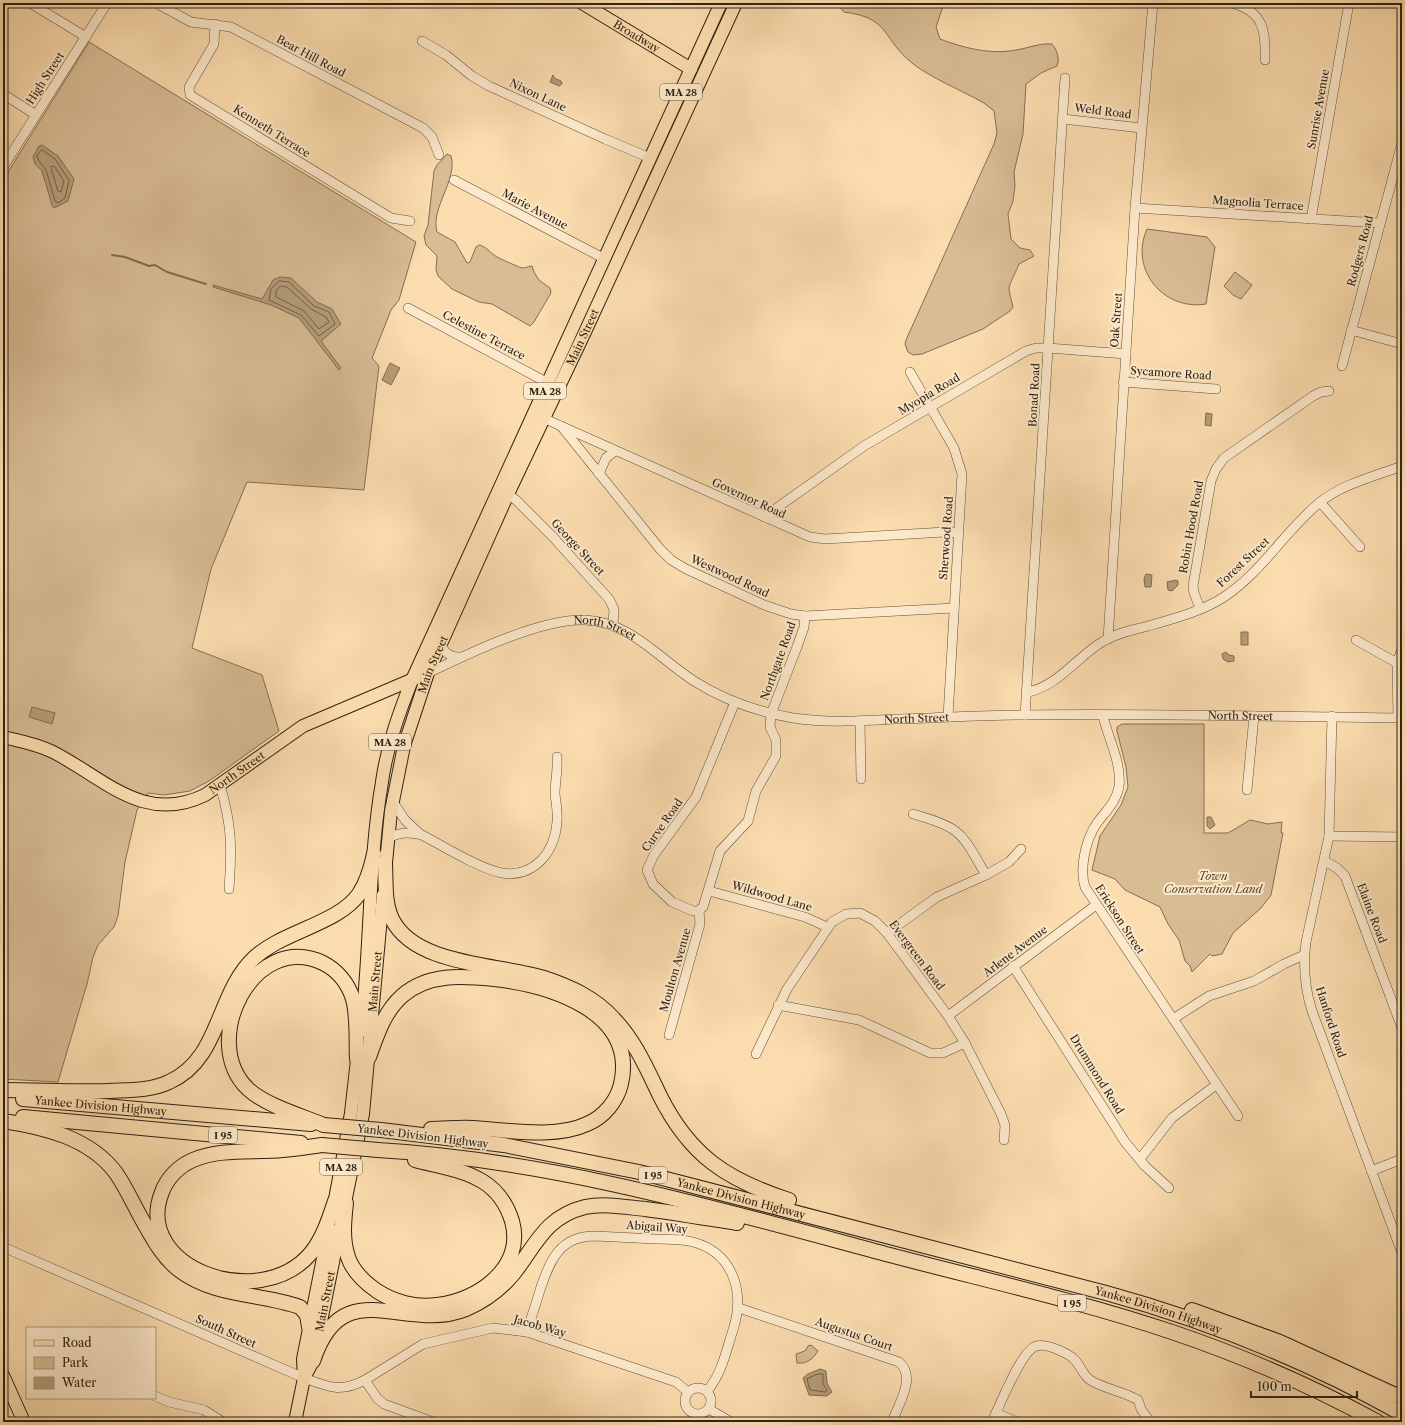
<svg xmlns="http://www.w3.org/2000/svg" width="1405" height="1425" font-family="'Libre Caslon Text',serif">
<rect width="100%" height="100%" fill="#fbdcae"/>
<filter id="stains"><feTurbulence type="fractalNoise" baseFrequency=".005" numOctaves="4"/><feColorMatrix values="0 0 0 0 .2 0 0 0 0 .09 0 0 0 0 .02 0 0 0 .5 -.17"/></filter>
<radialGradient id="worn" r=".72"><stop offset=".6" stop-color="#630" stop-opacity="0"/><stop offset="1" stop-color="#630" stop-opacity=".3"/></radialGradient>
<!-- green -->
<path fill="#d8bc94" stroke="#836f54" d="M836 3H944L936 27 940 39C964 48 991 55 1016 50 1029 48 1039 43 1052 44 1057 50 1060 58 1057 66L1041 73 1026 84 1023 134 1014 172 1015 186 1013 201 1008 214 1011 239 1020 248 1030 250 1034 256 1019 264C1017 270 1010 282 1009 288 1009 294 1012 301 1013 307L1010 311 983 329 922 354 913 355 908 352 905 344 906 340 994 144 997 133 994 111 984 103C963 91 929 77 912 63 881 38 891 18 844 12Z
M89 42 416 242 399 300 391 310 372 358 379 366 364 490 247 482 211 569 192 648 262 675 279 731 209 781 190 791 164 795 148 793 137 810 125 862 118 916 114 927 98 945 93 957 87 984 58 1082 3 1079V180Z
M447 154 451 156C458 180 430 208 437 232L455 242 467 263 470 262 476 247 479 245C486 246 490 253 497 257 501 259 520 268 523 268 526 268 529 266 532 266L534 272 539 280 550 288 551 293 534 322 530 326 492 304 479 302 452 289 438 276 436 270 437 256 426 245 424 236 428 225 434 171 437 165Z
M1147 229 1207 237 1215 247 1206 304C1163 311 1129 269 1147 229Z
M1235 272 1252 285 1241 299 1233 295 1224 286Z
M1122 724H1204V833H1228L1250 820 1268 824 1282 822 1281 833H1283L1271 895 1261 908 1233 933 1222 954 1212 956 1210 954 1192 972 1190 966 1185 961 1179 940 1168 924 1160 907 1125 890 1115 879 1092 870 1100 836 1121 805 1128 787 1126 767 1117 731V727Z
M811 1345 818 1351C813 1359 807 1364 797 1363L796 1354 805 1351 808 1346Z"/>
<!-- water -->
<path fill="#b59d79" stroke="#7f6c50" d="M553 75 554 78 561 81 562 84 559 86 550 82Z
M42 145 58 156 74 179 68 201 54 208 52 205 42 171 35 164 33 157 39 146Z
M280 277 291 278 317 302 332 309 341 324 321 341 341 368 339 370 299 318 271 305 213 287V285L262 299 273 280Z
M390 363 400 368 391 385 382 380Z
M1206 413 1212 414 1211 426 1205 425Z
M1146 574 1152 575 1151 587H1145L1144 579Z
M1176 580 1178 581V585L1172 591 1168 590 1167 582Z
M1241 632H1248V645H1241Z
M1226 652 1229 655 1234 656V661L1228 662 1223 659 1222 654Z
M32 707 55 713 52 724 29 717Z
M1207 817H1211L1215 825 1210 829 1207 826Z
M820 1369 826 1371 827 1383 832 1392 827 1396 809 1395 803 1378 808 1374Z"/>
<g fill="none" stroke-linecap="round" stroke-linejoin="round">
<!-- shore -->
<path stroke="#726046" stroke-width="1" d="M42 150 55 159 69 180 65 198 58 203 55 201 46 170 39 161 37 156Z
M52 166H54L64 181 61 192 58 191 51 168Z
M280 281 289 282 314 306 329 312 335 324 319 336 301 315 269 300 271 289Z
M281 286 287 287 311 309 326 317 329 322 319 329 304 311 276 297V291Z
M818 1374H823V1384L827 1390 826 1392 810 1390 807 1379Z"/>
<!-- stream -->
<path stroke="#7f6c50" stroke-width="2" d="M112 255 125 257 149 266 155 265 167 272 206 284"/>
<defs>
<g id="minor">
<path d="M30 3 86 37"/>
<path d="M156 3 191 22 231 27 423 128 432 137 439 155"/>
<path d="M1232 3C1264 12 1266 31 1265 60"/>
<path d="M215 24 214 44 189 87 190 95 391 218 410 221"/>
<path d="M422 41 446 55 472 76 489 86 605 139 650 158"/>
<path d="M3 94 36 115"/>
<path d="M1063 119 1141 128"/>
<path d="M3 167 107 3"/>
<path d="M454 180 605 259"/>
<path d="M1135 208 1380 223"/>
<path d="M1311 219 1349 3"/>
<path d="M408 308 548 383"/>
<path d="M1351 330 1402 344"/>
<path d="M1342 366 1402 143"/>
<path d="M910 372 954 448 962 474 948 717"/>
<path d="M1123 382 1216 389"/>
<path d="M543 418 810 537 825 539 945 532 958 533"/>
<path d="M561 426 660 549 671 560 686 569 764 605 791 614 805 616 954 608"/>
<path d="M599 474 606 458 615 451"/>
<path d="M508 494 516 500 553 537 609 599 614 609 613 625"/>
<path d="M1320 502 1360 547"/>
<path d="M764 517 864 446 1026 351 1036 348H1048L1126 354"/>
<path d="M1200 608 1194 593 1193 586 1211 481 1216 469 1224 458 1313 396 1321 392 1329 391"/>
<path d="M1108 639 1135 208 1153 3"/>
<path d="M1356 640 1397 663"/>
<path d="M442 641C441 652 451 658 461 657"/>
<path id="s1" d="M428 673C468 654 541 618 585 620 631 622 658 658 694 681 724 700 758 712 793 718 827 723 861 721 895 719 938 718 982 715 1026 715 1152 713 1277 717 1402 718"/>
<path d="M1028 692C1058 686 1077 657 1102 642 1116 633 1133 630 1148 626 1173 619 1203 611 1224 597 1262 572 1285 531 1319 503 1342 484 1375 476 1402 466"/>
<path d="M735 702 696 797 654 855 647 870 653 884 672 902 693 911H698L703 907 720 851 748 821 756 791 776 756V740L770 727 771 714 797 647 804 627 805 616"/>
<path d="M1025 715 1065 78"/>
<path d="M1103 716C1108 738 1122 763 1119 787 1116 802 1106 811 1097 823 1086 839 1079 868 1085 887L1238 1116"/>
<path d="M1332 716 1329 836 1306 942C1303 965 1305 989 1312 1011L1402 1253"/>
<path d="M1398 718 1397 663 1402 649"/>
<path d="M860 721 861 779"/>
<path d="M220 785C232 826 232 847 229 889"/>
<path d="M1247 790 1254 716"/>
<path d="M393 802 405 820 420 834"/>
<path d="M1329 836 1402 837"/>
<path d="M388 838C401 832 408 832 422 835 443 846 480 869 502 873 535 878 555 851 557 822 558 812 556 803 555 794 555 782 558 770 557 757"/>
<path d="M1325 861 1337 868 1345 876 1402 1028"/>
<path d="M986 875 1009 862 1021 849"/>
<path d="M709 891 805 917 827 927"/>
<path d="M887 933 937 897 986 875C961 833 963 828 913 814"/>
<path d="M1013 966 1125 1142 1145 1166 1169 1188"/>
<path d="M778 1005 859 1020 930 1053H943L965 1043"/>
<path d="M948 1016 1096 905"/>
<path d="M1173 1019 1209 996 1254 981 1284 964 1304 955"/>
<path d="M669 1035 700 924 699 910"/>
<path d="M756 1054 787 989 832 922 846 914 860 913 875 921 887 933 948 1016 965 1043 1001 1114 1005 1125 1004 1140"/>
<path d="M1140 1159 1172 1118 1216 1085"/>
<path d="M1371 1171 1402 1159"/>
<path d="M3 1247 304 1378C329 1387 340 1393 365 1380L377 1398 384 1404 433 1422"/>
<path d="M739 1308 899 1362C917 1377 898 1405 892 1422"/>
<path d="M527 1332C531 1318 536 1304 540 1290 550 1261 559 1236 595 1236 615 1237 636 1238 656 1239 668 1239 681 1239 693 1242 734 1253 745 1293 733 1330 726 1351 722 1374 707 1391"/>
<path d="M365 1380 423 1344 493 1328 527 1332 667 1379 676 1382 688 1392"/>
<circle cx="698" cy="1401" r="13"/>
<path d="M155 1396 169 1402 204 1410 223 1422"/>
<path d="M709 1409 731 1422"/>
<path d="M996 1413 1017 1422"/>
<path d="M992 1422C999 1407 1021 1351 1036 1346 1046 1343 1065 1352 1073 1358 1080 1364 1082 1374 1090 1380 1104 1389 1123 1391 1138 1400L1141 1409 1148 1419 1145 1422"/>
</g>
<g id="major">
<path id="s2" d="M582 3 691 69"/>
<path id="s3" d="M3 737C20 741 37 744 53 752 104 778 144 825 205 795L303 726 416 678"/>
<path id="s4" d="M385 873 391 811 404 746 428 673 508 494 585 332 736 3"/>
<path d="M361 1031C371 948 368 864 382 782 387 746 399 713 412 680L721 3"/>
<path d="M333 1210 351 1113 358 1051"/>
<path d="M3 1375 24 1422"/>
<path d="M304 1377 303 1359 329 1228"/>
<path id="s5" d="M295 1422 304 1378 313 1361 363 1114 383 895"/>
</g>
<g id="highway">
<path d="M385 863C386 882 384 902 392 919 415 966 499 964 544 978 571 987 595 998 614 1019 635 1041 647 1069 660 1096 690 1156 727 1180 789 1200"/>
<path d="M369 1057C377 1035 384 1012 402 996 428 973 462 976 494 979 548 985 638 1011 621 1084 617 1101 604 1117 587 1124 555 1139 508 1130 473 1128 459 1127 445 1129 431 1129"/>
<path d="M3 1090C38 1090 74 1092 109 1091 129 1090 150 1091 169 1082 221 1059 216 994 254 958 283 931 338 924 359 894 367 882 371 868 374 854"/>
<path id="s6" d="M23 1099 311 1124"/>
<path d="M23 1117 301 1143"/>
<path d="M3 1121C44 1127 90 1138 116 1173 125 1186 132 1201 140 1216 151 1235 161 1256 179 1270 214 1297 260 1293 300 1307L307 1315 309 1327"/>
<path d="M324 1125C302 1116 265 1105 248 1089 198 1041 254 930 323 963 337 970 348 983 353 999 358 1017 356 1040 357 1059"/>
<path id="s7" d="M381 1130 504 1145 639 1172 1106 1293C1209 1321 1309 1362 1402 1414"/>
<path d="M322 1145C309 1147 296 1149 283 1150 253 1153 221 1148 193 1160 179 1166 167 1178 162 1192 132 1268 260 1314 311 1253 323 1238 329 1219 335 1201"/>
<path d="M378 1150C552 1160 722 1210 890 1255 984 1280 1080 1301 1172 1332 1243 1356 1312 1386 1378 1422"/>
<path d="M346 1203C344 1221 342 1239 348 1257 353 1272 364 1282 377 1291 394 1302 416 1308 437 1305 478 1301 525 1267 512 1221 507 1205 497 1190 482 1181 462 1169 437 1166 415 1160"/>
<path d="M1192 1310 1280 1342 1402 1398"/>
<path d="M313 1361C343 1270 404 1334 466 1309 485 1301 501 1289 514 1273 536 1245 545 1217 585 1207 604 1203 625 1207 645 1209 676 1213 706 1218 737 1223"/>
</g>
</defs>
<!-- minor casing -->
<use href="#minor" stroke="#61503a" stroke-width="10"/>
<!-- major casing -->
<use href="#major" stroke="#2e2213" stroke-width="14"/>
<!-- highway casing -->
<use href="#highway" stroke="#2e2213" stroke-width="16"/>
<!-- minor -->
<use href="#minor" stroke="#fce8ca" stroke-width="9"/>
<!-- major -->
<use href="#major" stroke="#fbdcae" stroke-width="12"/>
<!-- highway -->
<use href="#highway" stroke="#fbdcae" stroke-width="14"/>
<defs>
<path id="highway-bridge" d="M324 1125 381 1130
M322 1145 378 1150"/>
</defs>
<!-- highway-bridge casing -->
<use href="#highway-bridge" stroke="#2e2213" stroke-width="16" stroke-linecap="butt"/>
<!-- highway-bridge -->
<use href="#highway-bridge" stroke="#fbdcae" stroke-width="14"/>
</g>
<g text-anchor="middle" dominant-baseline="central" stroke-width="4" stroke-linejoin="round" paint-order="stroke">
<!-- shield labels -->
<g fill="#fce8ca" stroke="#6c5d4a" stroke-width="1">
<rect x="660" y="84" width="42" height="16" rx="3"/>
<rect x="524" y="383" width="42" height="16" rx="3"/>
<rect x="369" y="734" width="42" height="16" rx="3"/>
<rect x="209" y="1127" width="28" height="16" rx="3"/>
<rect x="320" y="1159" width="42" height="16" rx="3"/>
<rect x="639" y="1167" width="28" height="16" rx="3"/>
<rect x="1058" y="1295" width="28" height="16" rx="3"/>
</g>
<g font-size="10" font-weight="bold" fill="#2e2213">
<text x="681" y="92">MA 28</text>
<text x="545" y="391">MA 28</text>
<text x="390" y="742">MA 28</text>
<text x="223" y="1135">I 95</text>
<text x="341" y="1167">MA 28</text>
<text x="653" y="1175">I 95</text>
<text x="1072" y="1303">I 95</text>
</g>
<!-- street labels -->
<g font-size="11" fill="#2e2213" stroke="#fce8ca">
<text stroke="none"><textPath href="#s2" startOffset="64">Broadway</textPath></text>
<text transform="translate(311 56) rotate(28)">Bear Hill Road</text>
<text transform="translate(45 78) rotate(-57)">High Street</text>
<text transform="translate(538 95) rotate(25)">Nixon Lane</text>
<text transform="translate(1318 109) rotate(-80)">Sunrise Avenue</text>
<text transform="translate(1103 111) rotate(7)">Weld Road</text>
<text transform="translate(272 131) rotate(32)">Kenneth Terrace</text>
<text transform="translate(1258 203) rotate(4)">Magnolia Terrace</text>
<text transform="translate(535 209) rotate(28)">Marie Avenue</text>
<text transform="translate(1360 251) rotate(-75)">Rodgers Road</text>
<text transform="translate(1116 320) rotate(-86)">Oak Street</text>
<text transform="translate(484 335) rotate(28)">Celestine Terrace</text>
<text stroke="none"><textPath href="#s4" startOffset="575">Main Street</textPath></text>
<text transform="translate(1171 373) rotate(4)">Sycamore Road</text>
<text transform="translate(929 394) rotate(-31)">Myopia Road</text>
<text transform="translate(1034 395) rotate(-87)">Bonad Road</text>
<text transform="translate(749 498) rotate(25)">Governor Road</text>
<text transform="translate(1191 527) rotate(-80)">Robin Hood Road</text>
<text transform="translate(946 538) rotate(-86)">Sherwood Road</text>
<text transform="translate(578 547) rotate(47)">George Street</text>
<text transform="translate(1243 562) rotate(-43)">Forest Street</text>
<text transform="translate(730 576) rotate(25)">Westwood Road</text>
<text stroke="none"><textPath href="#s1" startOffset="188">North Street</textPath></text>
<text transform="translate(778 661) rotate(-70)">Northgate Road</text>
<text stroke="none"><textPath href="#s4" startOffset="215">Main Street</textPath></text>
<text stroke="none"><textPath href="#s1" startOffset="848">North Street</textPath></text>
<text stroke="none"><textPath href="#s1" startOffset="524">North Street</textPath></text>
<text stroke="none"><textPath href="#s3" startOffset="258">North Street</textPath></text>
<text transform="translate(662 825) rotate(-55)">Curve Road</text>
<text transform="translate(772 896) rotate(16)">Wildwood Lane</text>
<text transform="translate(1372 913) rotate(69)">Elaine Road</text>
<text transform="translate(1120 919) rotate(57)">Erickson Street</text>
<text transform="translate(1015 951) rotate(-37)">Arlene Avenue</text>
<text transform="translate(917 955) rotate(53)">Evergreen Road</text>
<text transform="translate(675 970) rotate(-74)">Moulton Avenue</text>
<text stroke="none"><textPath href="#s5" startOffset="449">Main Street</textPath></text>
<text transform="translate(1331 1022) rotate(72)">Hanford Road</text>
<text transform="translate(1097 1074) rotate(58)">Drummond Road</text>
<text stroke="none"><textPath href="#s6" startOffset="78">Yankee Division Highway</textPath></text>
<text transform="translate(423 1136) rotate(7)">Yankee Division Highway</text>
<text stroke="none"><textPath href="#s7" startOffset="367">Yankee Division Highway</textPath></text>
<text transform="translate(657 1227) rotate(4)">Abigail Way</text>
<text stroke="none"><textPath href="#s5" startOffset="125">Main Street</textPath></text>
<text stroke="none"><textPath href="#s7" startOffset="799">Yankee Division Highway</textPath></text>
<text transform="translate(540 1326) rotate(16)">Jacob Way</text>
<text transform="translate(226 1331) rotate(24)">South Street</text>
<text transform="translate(854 1334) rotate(19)">Augustus Court</text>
</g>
<!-- park labels -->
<g font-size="11" font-style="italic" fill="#584833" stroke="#fce8ca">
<text x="1213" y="876">Town<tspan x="1213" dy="13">Conservation Land</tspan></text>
</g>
</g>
<!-- margin -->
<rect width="1405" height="1425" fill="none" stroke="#fbdcae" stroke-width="16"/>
<rect x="4" y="4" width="1397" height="1417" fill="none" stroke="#2e2213" stroke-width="2"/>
<rect x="8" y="8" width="1389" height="1409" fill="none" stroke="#2e2213"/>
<!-- legend -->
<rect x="26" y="1327" width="130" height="72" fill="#fce8ca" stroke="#aa9981"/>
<rect x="34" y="1340" width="20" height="6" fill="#fbdcae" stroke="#aa9981"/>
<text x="62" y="1347" font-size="12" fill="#2e2213">Road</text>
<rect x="34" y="1357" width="20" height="12" fill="#d8bc94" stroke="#aa9981"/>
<text x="62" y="1367" font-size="12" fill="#2e2213">Park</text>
<rect x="34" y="1377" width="20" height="12" fill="#b59d79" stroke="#aa9981"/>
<text x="62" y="1387" font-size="12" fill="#2e2213">Water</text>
<!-- scale -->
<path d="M1251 1391v6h106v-6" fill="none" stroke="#2e2213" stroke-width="2"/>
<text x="1257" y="1391" font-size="12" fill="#2e2213" stroke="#fce8ca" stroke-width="3" paint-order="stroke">100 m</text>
<rect width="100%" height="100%" filter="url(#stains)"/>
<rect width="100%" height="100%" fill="url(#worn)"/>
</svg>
